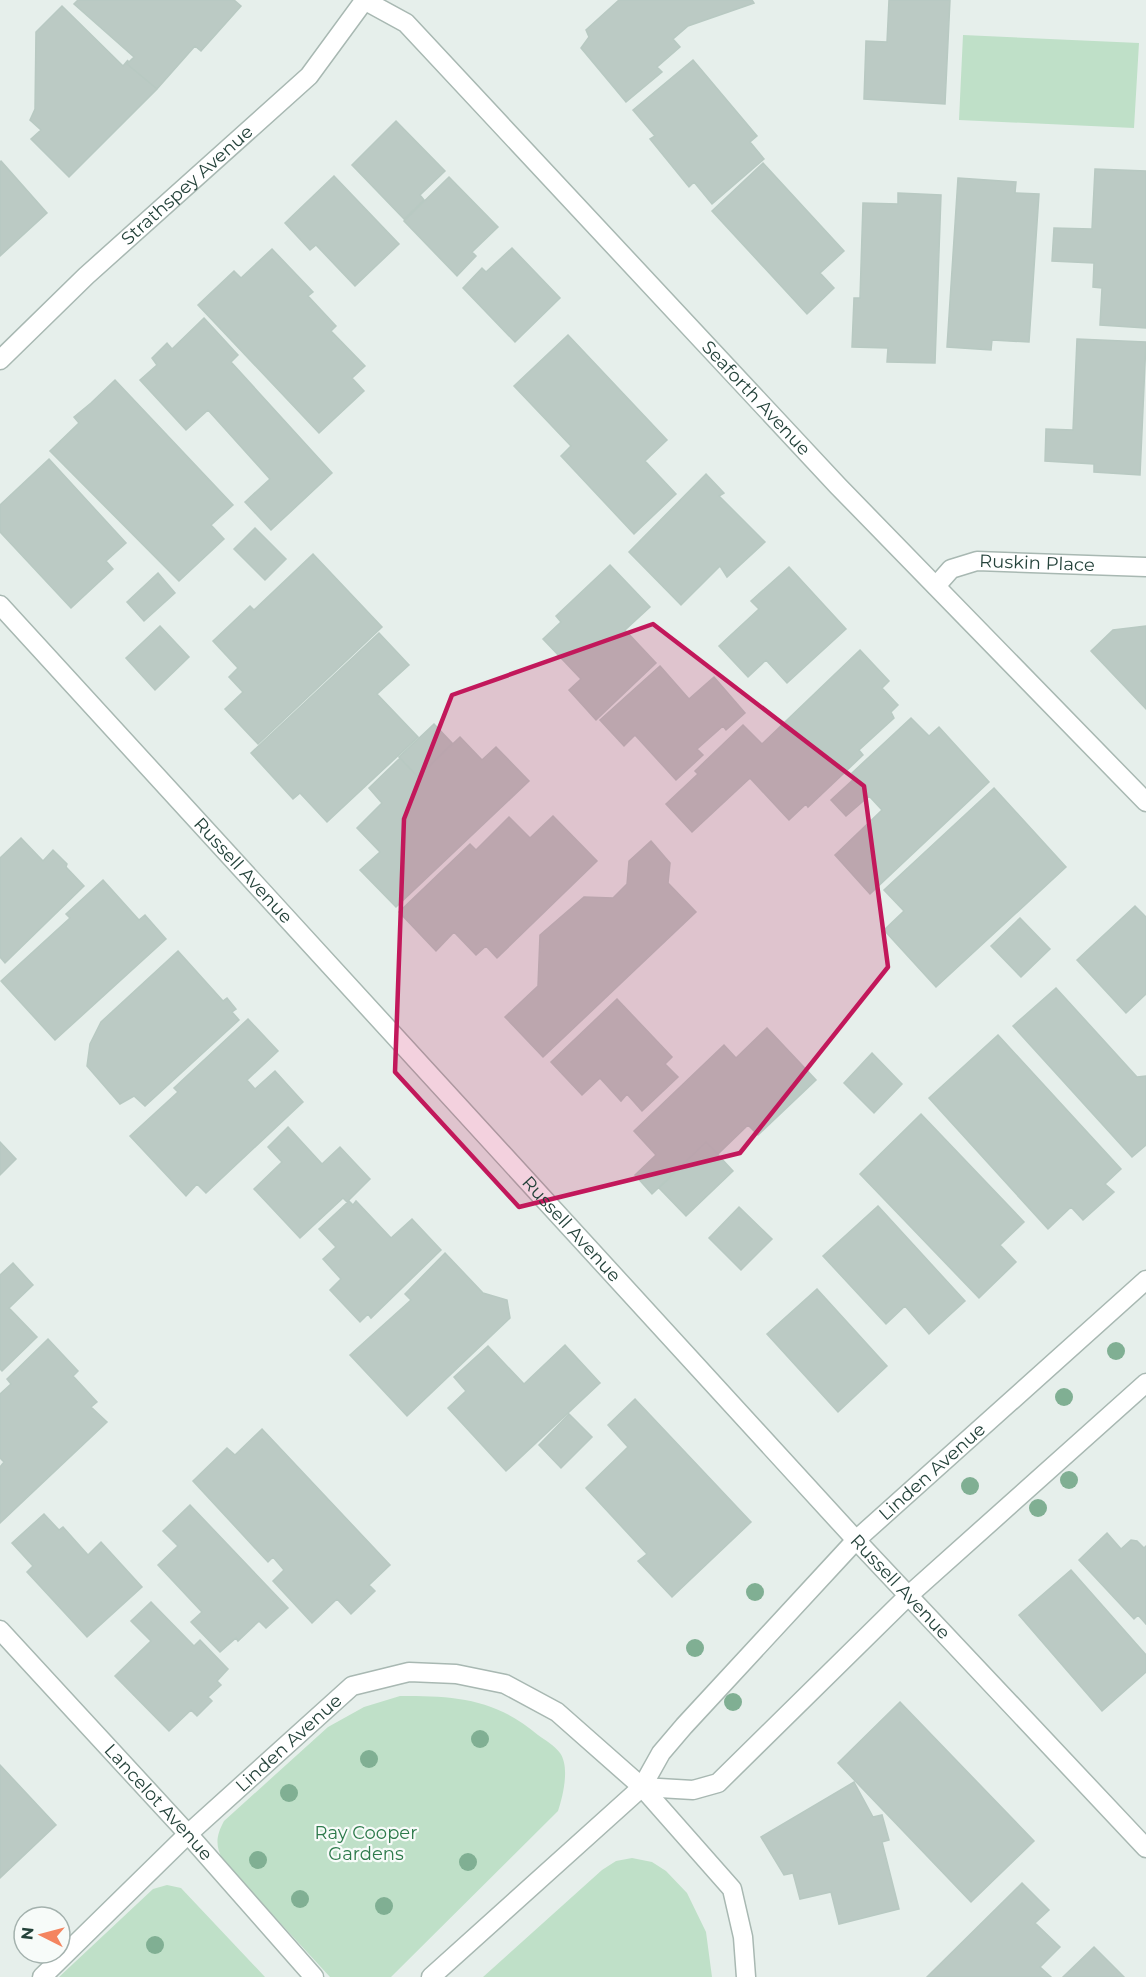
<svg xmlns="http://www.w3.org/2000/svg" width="1146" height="1977" font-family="Montserrat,sans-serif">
<rect width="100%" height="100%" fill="#e6efeb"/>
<!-- green -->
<path fill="#bfe0c8" d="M963 35 1139 43 1134 128 959 120Z
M400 1696C455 1696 494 1698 538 1735 545 1740 555 1746 560 1753 570 1767 563 1796 558 1811L391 1977H330L223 1861C215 1845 216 1836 224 1821L328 1727 364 1707Z
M632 1858 652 1862 666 1871 687 1893 706 1932 712 1977H483L602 1870 616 1861Z
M167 1885 181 1888 265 1977H59L153 1889Z"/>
<!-- building -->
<path fill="#bbcac4" stroke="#b8c9c2" stroke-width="1.5" d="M78 0H234L241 6 201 51 195 46 157 89 127 64 134 57 74 4Z
M619 0H752L754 3 688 26 673 39 680 47 657 67 662 72 626 102 581 48 589 37 586 30Z
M889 0H950L945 104 864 99 866 41 887 42Z
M62 6 123 66 128 60 127 64 157 89 69 177 31 139 41 130 30 120 35 109 36 32Z
M693 60 757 136 750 142 764 159 712 204 694 182 689 187 650 139 655 136 633 110Z
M396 121 445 171 420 195 424 200 404 219 352 165Z
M1 161 47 213 0 256V162Z
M763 163 844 251 820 273 834 288 807 314 712 211Z
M1095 169 1146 171V328L1100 325 1102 288 1093 287 1094 263 1052 261 1054 228 1092 229Z
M334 176 399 244 355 286 316 245 310 250 285 223Z
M449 177 498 227 472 252 476 256 457 276 404 221Z
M958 178 1016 182 1015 193 1039 194 1029 342 992 340 991 350 947 347Z
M898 193 941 195 935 363 887 362 888 348 852 347 854 298H860L863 203 898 204Z
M512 248 560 298 515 342 463 288 482 268 486 272Z
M272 249 313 292 308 296 336 326 331 331 365 366 352 378 364 391 319 433 198 305 234 271 241 278Z
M204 318 238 355 231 362 332 473 271 530 245 502 270 479 208 410 186 430 140 380 157 365 152 358 167 343 172 349Z
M568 335 667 440 645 461 676 494 634 534 561 456 571 446 514 386Z
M1077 339 1146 342 1140 475 1094 472V464L1045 461 1046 429 1073 430Z
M115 380 233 505 211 525 224 539 179 581 50 451 79 423 74 417 91 403Z
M49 459 126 543 106 561 113 569 71 608 0 532V505Z
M706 474 724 493 719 496 765 542 727 577 720 566 681 605 629 552Z
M255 528 286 559 265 580 234 549Z
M313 554 382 627 258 744 225 709 243 692 229 677 238 668 213 641 250 606 254 610Z
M610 565 650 607 625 630 656 663 596 720 569 690 581 679 543 639 561 622 556 616Z
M789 567 846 629 787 683 766 660 748 677 719 646 759 609 751 601Z
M158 573 175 593 144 621 127 602Z
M160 626 189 657 155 690 126 658Z
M1146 626V709L1091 651 1113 630Z
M379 633 409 665 377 694 418 737 327 822 300 793 293 799 251 753Z
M860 650 889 681 882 688 898 705 891 712 894 718 859 750 863 755 808 807 806 804 789 820 750 778 692 832 666 804 698 774 695 771 743 725 762 744Z
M660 666 689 699 714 677 745 713 726 730 723 726 697 749 703 755 676 780 635 735 624 746 600 720Z
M911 718 929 736 939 727 989 782 870 894 835 855 882 810 869 796 846 816 831 800 856 777 852 773Z
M434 724 452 743 418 777 399 757Z
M460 737 482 760 496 747 529 781 396 907 360 870 380 852 357 828 382 803 369 788 400 758 418 777Z
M994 788 1066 867 936 987 884 930 904 911 884 890Z
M553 816 597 861 497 958 486 946 476 955 454 932 436 951 399 912 470 844 476 850 509 817 530 838Z
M21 838 43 861 53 850 67 864 66 867 84 886 5 963 0 957V858Z
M651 841 670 863 668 883 696 912 543 1057 505 1017 538 986 540 935 584 897 613 898 627 884 629 861Z
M103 880 139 920 145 915 166 939 55 1040 1 981 70 918 66 914Z
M1135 906 1146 917V994L1126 1013 1077 960Z
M1020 918 1050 949 1021 977 991 946Z
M178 951 223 1001 227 998 236 1009 232 1012 239 1020 145 1106 134 1096 120 1104 87 1066 90 1044 101 1022Z
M1056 988 1137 1077 1146 1076V1145L1132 1157 1013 1026Z
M617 999 672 1057 665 1064 678 1077 642 1111 627 1094 621 1101 600 1078 582 1095 551 1062Z
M248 1019 278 1051 247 1080 255 1089 275 1071 303 1102 206 1193 197 1184 186 1196 130 1136 178 1092 174 1088Z
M767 1028 816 1080 758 1135 748 1125 718 1154 706 1142 652 1194 635 1175 656 1155 634 1131 724 1045 736 1058Z
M998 1035 1121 1169 1105 1184 1114 1192 1083 1220 1071 1207 1048 1229 929 1098Z
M872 1053 902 1084 874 1113 844 1083Z
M921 1114 1024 1222 1000 1245 1016 1262 979 1298 860 1174Z
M288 1127 322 1164 340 1147 370 1179 347 1202 343 1198 300 1238 254 1189 282 1162 268 1147Z
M0 1142 16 1159 0 1175Z
M706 1142 733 1171 686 1216 659 1188Z
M349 1201 353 1205 356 1201 391 1238 412 1219 441 1250 371 1318 368 1314 360 1322 330 1290 341 1279 323 1259 336 1247 319 1229Z
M878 1206 965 1301 929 1334 905 1306 886 1324 823 1256Z
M739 1207 772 1239 741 1270 709 1238Z
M445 1253 483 1293 507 1300 510 1318 407 1416 350 1355 411 1300 405 1294Z
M13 1263 33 1285 9 1308 37 1337 2 1371 0 1369V1275Z
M817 1289 887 1366 838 1412 767 1334Z
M48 1339 78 1371 73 1376 97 1402 91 1407 107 1422 0 1523V1467L4 1462 0 1458V1394L11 1384 7 1379Z
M565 1345 600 1383 506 1471 448 1408 466 1391 454 1377 488 1346 524 1384Z
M635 1399 751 1522 672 1597 638 1561 647 1554 586 1488 628 1447 608 1425Z
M569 1414 592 1437 561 1468 539 1445Z
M262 1429 390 1565 369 1585 375 1591 351 1614 337 1599 312 1623 273 1581 284 1570 273 1557 268 1562 193 1481 227 1448 235 1455Z
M190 1505 288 1608 266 1628 259 1621 238 1641 236 1638 220 1652 191 1622 202 1612 158 1565 178 1546 163 1531Z
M44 1514 59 1530 63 1527 88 1555 101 1542 142 1587 87 1637 27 1572 33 1566 12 1543Z
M1107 1533 1121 1549 1131 1540 1137 1541 1144 1548 1146 1546V1624L1138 1615 1134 1619 1079 1560Z
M1071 1570 1146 1655V1672L1102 1711 1019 1615Z
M151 1602 194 1646 200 1640 228 1669 217 1681 221 1685 208 1697 212 1701 197 1716 191 1710 169 1731 115 1676 151 1641 131 1621Z
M900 1702 1034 1841 971 1902 838 1763Z
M0 1765 56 1825 0 1878Z
M854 1782 873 1817 882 1815 889 1840 882 1842 899 1909 839 1924 831 1892 800 1899 793 1873 784 1875 761 1837Z
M1022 1883 1049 1910 1035 1923 1060 1947 1040 1967 1051 1977H927Z
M1094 1947 1124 1977H1063Z"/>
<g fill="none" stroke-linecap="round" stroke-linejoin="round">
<defs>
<g id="minor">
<path id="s1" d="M364 0 406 23 838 486 1146 802"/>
<path id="s2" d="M0 360 86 276 309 76 364 1"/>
<path id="s3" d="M936 586 951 569 977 561 1146 567"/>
<path id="s4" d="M0 605 856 1540 1146 1848"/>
<path id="s5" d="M0 1630 188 1834 314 1977"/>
<path d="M642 1787 693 1790 718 1783 909 1595 1146 1383"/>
<path id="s6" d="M42 1977 188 1834 352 1686 409 1672 456 1674 505 1684 557 1712 642 1787 732 1889 743 1937 746 1977"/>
<path id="s7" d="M431 1977 642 1787 661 1753 684 1726 856 1540 1146 1280"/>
</g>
</defs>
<!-- minor casing -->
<use href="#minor" stroke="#a8b8b2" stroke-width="21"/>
<!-- minor -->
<use href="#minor" stroke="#fff" stroke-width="18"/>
</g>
<!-- trees -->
<g fill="#80af93">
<circle cx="1116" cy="1351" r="9"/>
<circle cx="1064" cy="1397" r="9"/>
<circle cx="1069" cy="1480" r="9"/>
<circle cx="970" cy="1486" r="9"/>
<circle cx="1038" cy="1508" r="9"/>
<circle cx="755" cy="1592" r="9"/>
<circle cx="695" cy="1648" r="9"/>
<circle cx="733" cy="1702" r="9"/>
<circle cx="480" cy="1739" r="9"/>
<circle cx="369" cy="1759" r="9"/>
<circle cx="289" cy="1793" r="9"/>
<circle cx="258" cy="1860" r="9"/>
<circle cx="468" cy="1862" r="9"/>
<circle cx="300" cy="1899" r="9"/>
<circle cx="384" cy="1906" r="9"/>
<circle cx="155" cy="1945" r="9"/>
</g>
<!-- marked area -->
<path fill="#c2185b" fill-opacity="0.2" stroke="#c2185b" stroke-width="4.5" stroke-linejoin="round" d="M653 624 864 786 888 967 740 1153 519 1207 395 1072 404 819 452 695Z"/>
<g text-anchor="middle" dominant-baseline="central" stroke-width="4.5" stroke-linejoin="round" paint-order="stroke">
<!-- street labels -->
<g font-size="18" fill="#24423a" stroke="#f7fbf9">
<text stroke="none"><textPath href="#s2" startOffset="256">Strathspey Avenue</textPath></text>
<text stroke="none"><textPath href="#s1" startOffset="561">Seaforth Avenue</textPath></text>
<text stroke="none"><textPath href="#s3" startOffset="110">Ruskin Place</textPath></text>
<text stroke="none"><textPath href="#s4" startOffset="360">Russell Avenue</textPath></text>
<text stroke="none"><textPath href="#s4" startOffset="846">Russell Avenue</textPath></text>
<text stroke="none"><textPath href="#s7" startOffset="714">Linden Avenue</textPath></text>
<text stroke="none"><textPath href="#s4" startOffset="1332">Russell Avenue</textPath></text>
<text stroke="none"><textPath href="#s6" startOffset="340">Linden Avenue</textPath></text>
<text stroke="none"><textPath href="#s5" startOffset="234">Lancelot Avenue</textPath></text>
</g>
<!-- park labels -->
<g font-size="18" fill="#2d7a4b" stroke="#f7fbf9">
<text x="366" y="1833">Ray Cooper<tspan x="366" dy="21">Gardens</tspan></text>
</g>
</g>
<!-- north arrow -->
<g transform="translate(42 1935) rotate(276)"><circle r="28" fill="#f7fbf9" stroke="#a3b1ad" stroke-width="1.5"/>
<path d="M0-4.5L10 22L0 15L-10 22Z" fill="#f4845f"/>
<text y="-9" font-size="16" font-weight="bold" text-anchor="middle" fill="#24423a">N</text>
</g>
</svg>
